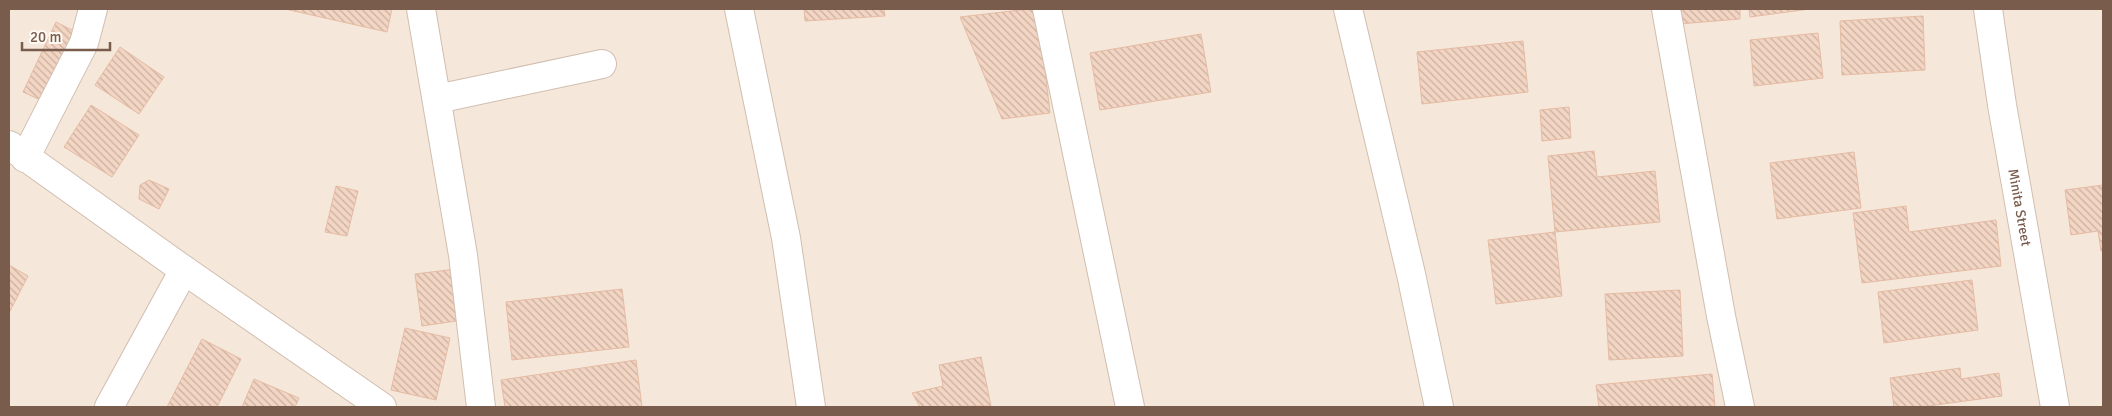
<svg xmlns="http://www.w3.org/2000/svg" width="2112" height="416" font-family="Signika,sans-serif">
<defs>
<pattern id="building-back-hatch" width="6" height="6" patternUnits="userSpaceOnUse" patternTransform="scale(1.25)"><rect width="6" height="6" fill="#f3d5c3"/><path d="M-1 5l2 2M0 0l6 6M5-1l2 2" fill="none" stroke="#cab0a1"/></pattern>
</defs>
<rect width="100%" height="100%" fill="#fdf6ec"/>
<!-- residential -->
<path fill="#f5e8da" d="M9 9H2103V407H9Z"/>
<!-- building -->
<path fill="url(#building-back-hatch)" stroke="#e6bba3" d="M285 9H392L387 32Z
M804 9H884L885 16 805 21Z
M1029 9H1038L1050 113 1002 119 960 17Z
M1678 9H1740V19L1679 24Z
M1749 9H1810L1750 17Z
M1923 16 1925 70 1842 75 1840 21Z
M56 22 80 34 47 103 23 92Z
M1818 33 1823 78 1754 86 1750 40Z
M1201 34 1211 92 1100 110 1090 53Z
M1523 41 1528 92 1422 104 1417 52Z
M120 47 164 77 139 114 95 85Z
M91 105 139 135 112 177 64 147Z
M1569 107 1571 138 1542 141 1540 110Z
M1594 151 1597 177 1655 171 1660 222 1555 232 1548 156Z
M1854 152 1861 208 1777 219 1770 163Z
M149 180 169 189 159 209 139 199 140 185Z
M2103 185V251H2101L2098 231 2071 235 2065 190Z
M336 186 358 191 347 236 325 232Z
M1906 206 1909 232 1996 220 2001 266 1862 283 1853 213Z
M1555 232 1562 296 1496 304 1488 240Z
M9 265 28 276 9 313Z
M456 269 463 320 422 326 415 274Z
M1972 280 1978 330 1884 343 1878 292Z
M622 289 629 347 512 360 506 302Z
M1680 290 1683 356 1609 360 1605 294Z
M405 328 450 338 436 400 391 390Z
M202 339 241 359 217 407H167Z
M981 357 991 406 920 407 912 393 943 386 939 365Z
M636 360 642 407H505L501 380Z
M1960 368 1961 379 1999 373 2002 396 1921 407H1894L1890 378Z
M1712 374 1715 407H1599L1596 385Z
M254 379 299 398 295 407H242Z"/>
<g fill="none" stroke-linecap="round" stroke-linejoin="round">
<defs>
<g id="minor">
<path d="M421 9 463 255 481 407"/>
<path d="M739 9 786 238 811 407"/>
<path d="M1047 9 1130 407"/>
<path d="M1348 9 1411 274 1439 407"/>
<path d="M1666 9 1721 316 1740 407"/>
<path id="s1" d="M1988 9 2002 105 2055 407"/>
<path d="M437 99 602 64"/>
<path d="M9 145 184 270 382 407"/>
<path d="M25 158 84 43 93 9"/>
<path d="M109 407 184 270"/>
</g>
</defs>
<!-- minor casing -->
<use href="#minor" stroke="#d1beb0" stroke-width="30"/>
<!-- minor -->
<use href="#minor" stroke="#fff" stroke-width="28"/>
</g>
<g text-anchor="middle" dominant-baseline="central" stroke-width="5" stroke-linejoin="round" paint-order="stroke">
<!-- street labels -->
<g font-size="14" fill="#7a5c4d" stroke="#fffaf3">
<text stroke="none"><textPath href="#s1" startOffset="201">Minita Street</textPath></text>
</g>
</g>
<!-- border -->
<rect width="2112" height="416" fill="none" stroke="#7a5c4d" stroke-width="20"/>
<!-- scale -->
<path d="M22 42v8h88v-8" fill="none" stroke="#7a5c4d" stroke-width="2.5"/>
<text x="30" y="42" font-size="15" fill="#7a5c4d" stroke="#fffaf3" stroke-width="4" paint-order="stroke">20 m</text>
</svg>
